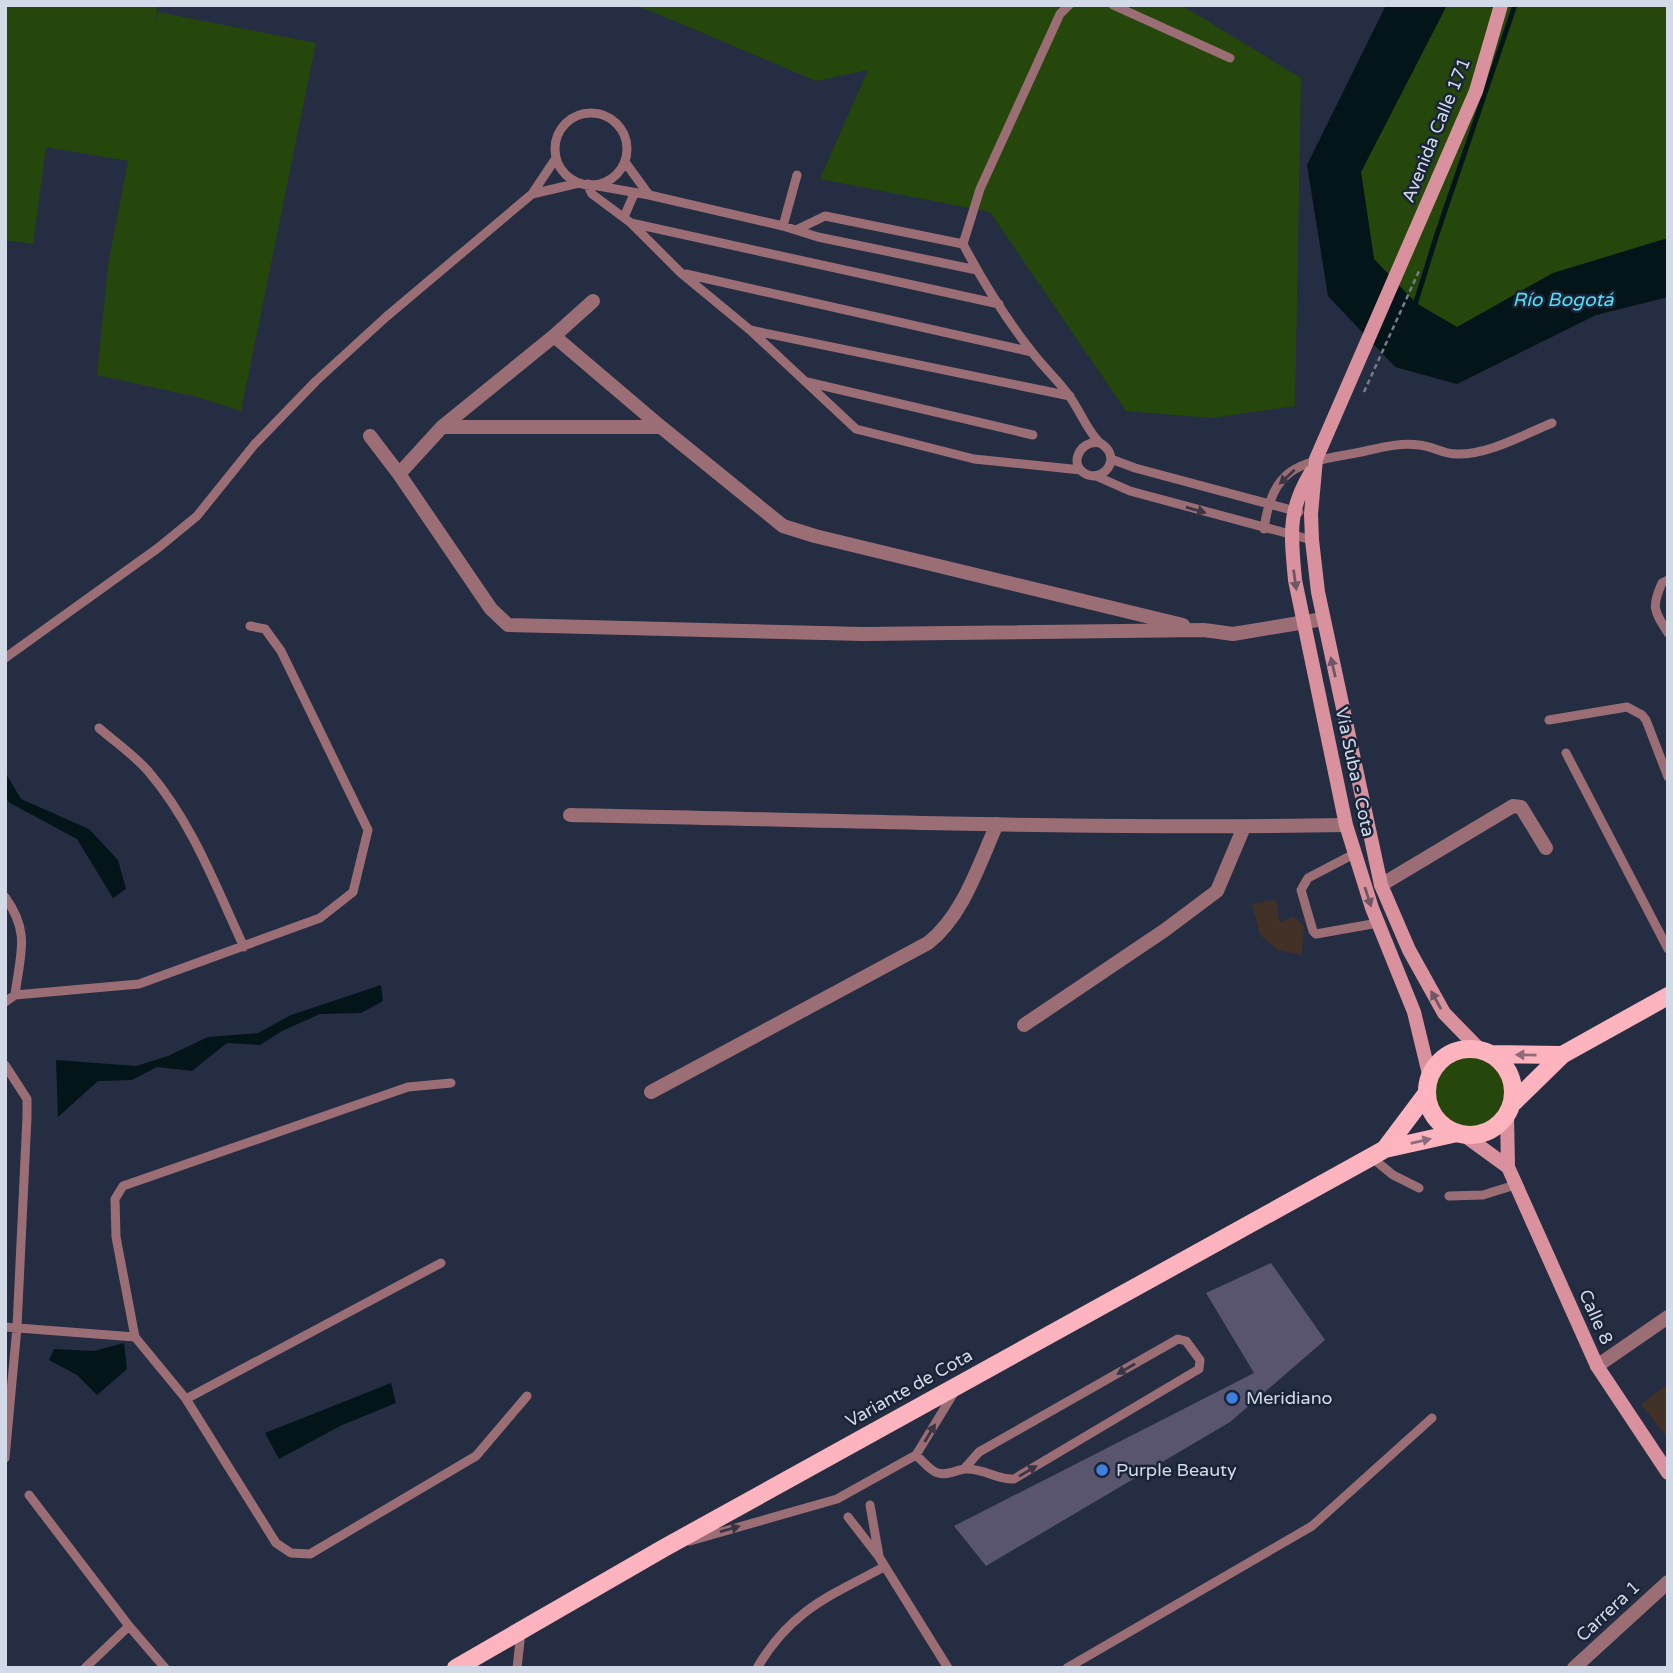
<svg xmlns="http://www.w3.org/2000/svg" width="1673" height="1673" font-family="'Varela Round',sans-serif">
<rect width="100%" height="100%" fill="#242d42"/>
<!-- commercial -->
<path fill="#423127" d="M1276 900 1280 923 1293 916 1304 926 1302 955 1278 950 1260 935 1252 904Z
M1668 1384V1439L1641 1404Z"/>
<!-- green -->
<path fill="#25470c" d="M5 5H158L154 30 158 12 316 43 241 411 197 397 97 375 108 265 128 161 46 147 33 244 5 240Z
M631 5H1181L1301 78 1295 406 1212 418 1126 411 990 212 820 179 868 70 816 81 651 11Z
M1447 5H1668V238L1553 273 1457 327 1416 303 1374 259 1361 172Z
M1434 1092a37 37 0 1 1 74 0a37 37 0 1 1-74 0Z"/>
<!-- water -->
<path fill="#031518" d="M1386 5H1447L1361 172 1374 259 1416 303 1457 327 1553 273 1668 238V297L1596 315 1457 384 1395 367 1328 296 1307 165Z
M5 772 21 799 89 829 118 860 126 889 113 898 77 839 10 803 5 798Z
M381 985 383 1001 361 1013 320 1014 282 1031 260 1045 227 1043 192 1071 157 1067 132 1080 98 1081 58 1117 56 1060 136 1066 168 1056 208 1037 258 1033 291 1015Z
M124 1343 127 1369 97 1395 77 1375 49 1360 54 1349 94 1351Z
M391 1383 396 1403 342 1425 279 1459 265 1433Z"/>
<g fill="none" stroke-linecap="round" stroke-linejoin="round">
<!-- stream -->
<path stroke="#031518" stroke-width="5" d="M1414 308 1437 234 1515 5"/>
</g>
<!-- building -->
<path fill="#5a556e" d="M1271 1263 1325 1340 1230 1422 986 1566 954 1526 1254 1373 1206 1293Z"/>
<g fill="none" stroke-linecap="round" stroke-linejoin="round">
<!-- path -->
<path stroke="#747c8d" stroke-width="2.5" stroke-dasharray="5 3.5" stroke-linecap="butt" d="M1364 392 1419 271"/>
<!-- lane -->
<path stroke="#9b6e75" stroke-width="9" d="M1069 5 1060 14 980 189 963 244C983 282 1006 319 1032 352 1044 368 1059 381 1070 397 1080 411 1087 430 1099 442 1104 446 1108 447 1110 454 1114 467 1101 479 1088 475 1067 467 1079 439 1100 443
M1113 5 1230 58
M555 149a36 36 0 1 1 72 0a36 36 0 1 1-72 0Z
M625 162 649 195
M587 184 592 194 631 223 681 273 750 330 856 429 974 459 1081 470
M587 184 649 195 783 226 818 237 977 270
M532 194 579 183
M624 217 634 194
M631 223 999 304
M783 226 797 175
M796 230 825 216 963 244
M686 274 1032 352
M750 330 1070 396
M807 382 1033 435
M1111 459 1135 468 1299 512
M1096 476 1130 491 1312 540
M1264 529C1273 465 1300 463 1356 453 1376 449 1398 442 1419 445 1432 446 1443 454 1456 454 1488 455 1523 435 1552 423
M1668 580 1662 583C1651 607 1654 611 1668 633
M5 658 158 548 197 516 254 445 316 381 386 317 532 194 556 158
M1549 720 1627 707 1642 715 1646 720 1668 777
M99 728C115 742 134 755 148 771 192 822 216 887 244 947
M1566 753 1668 949
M1354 854 1308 878 1301 890 1313 931 1316 934 1378 923
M5 897C31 933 20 954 15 995
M5 1002 15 995 139 984 320 918 353 892 368 830 281 651 265 629 250 626
M5 1065 27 1099V1117L17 1327 5 1458
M451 1083 408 1087 123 1186 115 1199 116 1237 135 1337 186 1399 276 1543 291 1553 310 1554 476 1456 527 1396
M1371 1157 1393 1175 1419 1188
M1449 1196 1483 1195 1515 1185
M5 1327 135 1337
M186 1399 441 1263
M916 1455C923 1461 930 1471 938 1473 947 1476 956 1470 965 1469 984 1468 997 1480 1014 1479L1199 1369 1200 1360 1186 1341 1178 1339 979 1452 964 1469
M29 1495 129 1626 165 1668
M870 1505 879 1556
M848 1517 879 1557 948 1668
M690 1541 837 1499 916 1455 955 1391
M85 1668 129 1626
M517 1668 521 1632
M757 1668C790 1611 829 1596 884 1567
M1067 1668 1312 1526 1432 1418"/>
<!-- street -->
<path stroke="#9b6e75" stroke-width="14" d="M554 336 661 427 783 526 815 536 1183 625
M442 427H661
M370 436 399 474 491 609 508 625 863 634 1204 630 1233 634 1323 619
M399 474 442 427 554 336 593 301
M570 815C828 820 1087 830 1346 825
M1381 885 1513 806 1521 807 1546 848
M1024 1025 1165 930 1217 891 1244 827
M651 1092 928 943C963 916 979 864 997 824
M1597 1366 1668 1317
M1574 1668 1668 1582"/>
<!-- secondary -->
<path stroke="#d9929d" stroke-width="14" d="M1311 472C1287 512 1291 535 1295 580L1346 825 1372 908 1414 1012 1430 1078
M1481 1051 1444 1013 1409 950 1381 885 1318 592 1312 540 1311 514 1316 459 1476 91 1501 5
M1507 1116 1508 1167 1597 1366 1668 1473
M1464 1135 1508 1167"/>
<!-- primary -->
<path stroke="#fdb4bf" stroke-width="18" d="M1427 1092a43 43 0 1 1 86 0a43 43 0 1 1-86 0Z
M1491 1054 1562 1055
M1514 1102 1562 1055 1668 996
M1385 1149 1427 1093
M456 1668 664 1548 1371 1157 1385 1149 1457 1133"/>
</g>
<!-- one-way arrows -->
<defs><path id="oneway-solid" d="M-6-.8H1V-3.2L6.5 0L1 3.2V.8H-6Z" transform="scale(1.75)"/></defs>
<g fill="#3a3647">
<use href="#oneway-solid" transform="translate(1287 477) rotate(137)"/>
<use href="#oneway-solid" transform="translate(1196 510) rotate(16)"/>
<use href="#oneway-solid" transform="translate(1126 1369) rotate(150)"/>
<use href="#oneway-solid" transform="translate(930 1433) rotate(-59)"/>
<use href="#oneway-solid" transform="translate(1028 1471) rotate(-31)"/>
<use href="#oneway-solid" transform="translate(730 1529) rotate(-16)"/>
</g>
<g fill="#705665">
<use href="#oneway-solid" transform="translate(1295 580) rotate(82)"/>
<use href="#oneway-solid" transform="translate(1333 667) rotate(-103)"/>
<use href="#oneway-solid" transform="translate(1368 897) rotate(72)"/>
<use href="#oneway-solid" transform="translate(1436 1000) rotate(-119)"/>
</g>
<g fill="#8c6c7c">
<use href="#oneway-solid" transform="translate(1526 1055) rotate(-179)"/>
<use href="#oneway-solid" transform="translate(1421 1141) rotate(-13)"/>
</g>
<!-- markers -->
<g fill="#3f7fe0" stroke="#1a2438" stroke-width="2.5">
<circle cx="1232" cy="1398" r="7"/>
<circle cx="1102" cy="1470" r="7"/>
</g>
<g text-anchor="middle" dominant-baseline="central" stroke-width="5" stroke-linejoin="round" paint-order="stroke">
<!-- street labels -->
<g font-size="18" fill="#d3dae7" stroke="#1a2438">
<text transform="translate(1436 130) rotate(-68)">Avenida Calle 171</text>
<text transform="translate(1355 772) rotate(78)">Vía Suba - Cota</text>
<text transform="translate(1596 1317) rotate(66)">Calle 8</text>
<text transform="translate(909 1388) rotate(-29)">Variante de Cota</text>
<text transform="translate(1608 1611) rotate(-43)">Carrera 1</text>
</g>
<!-- poi labels -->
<g font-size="18" fill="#d3dae7" stroke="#1a2438" text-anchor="start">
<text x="1246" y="1398">Meridiano</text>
<text x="1116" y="1470">Purple Beauty</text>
</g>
<!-- water labels -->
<g font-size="19" font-style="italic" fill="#4ee2f8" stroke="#1a2438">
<text x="1563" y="300">Río Bogotá</text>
</g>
</g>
<!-- border -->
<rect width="1673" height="1673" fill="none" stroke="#d3dae7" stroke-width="14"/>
</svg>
